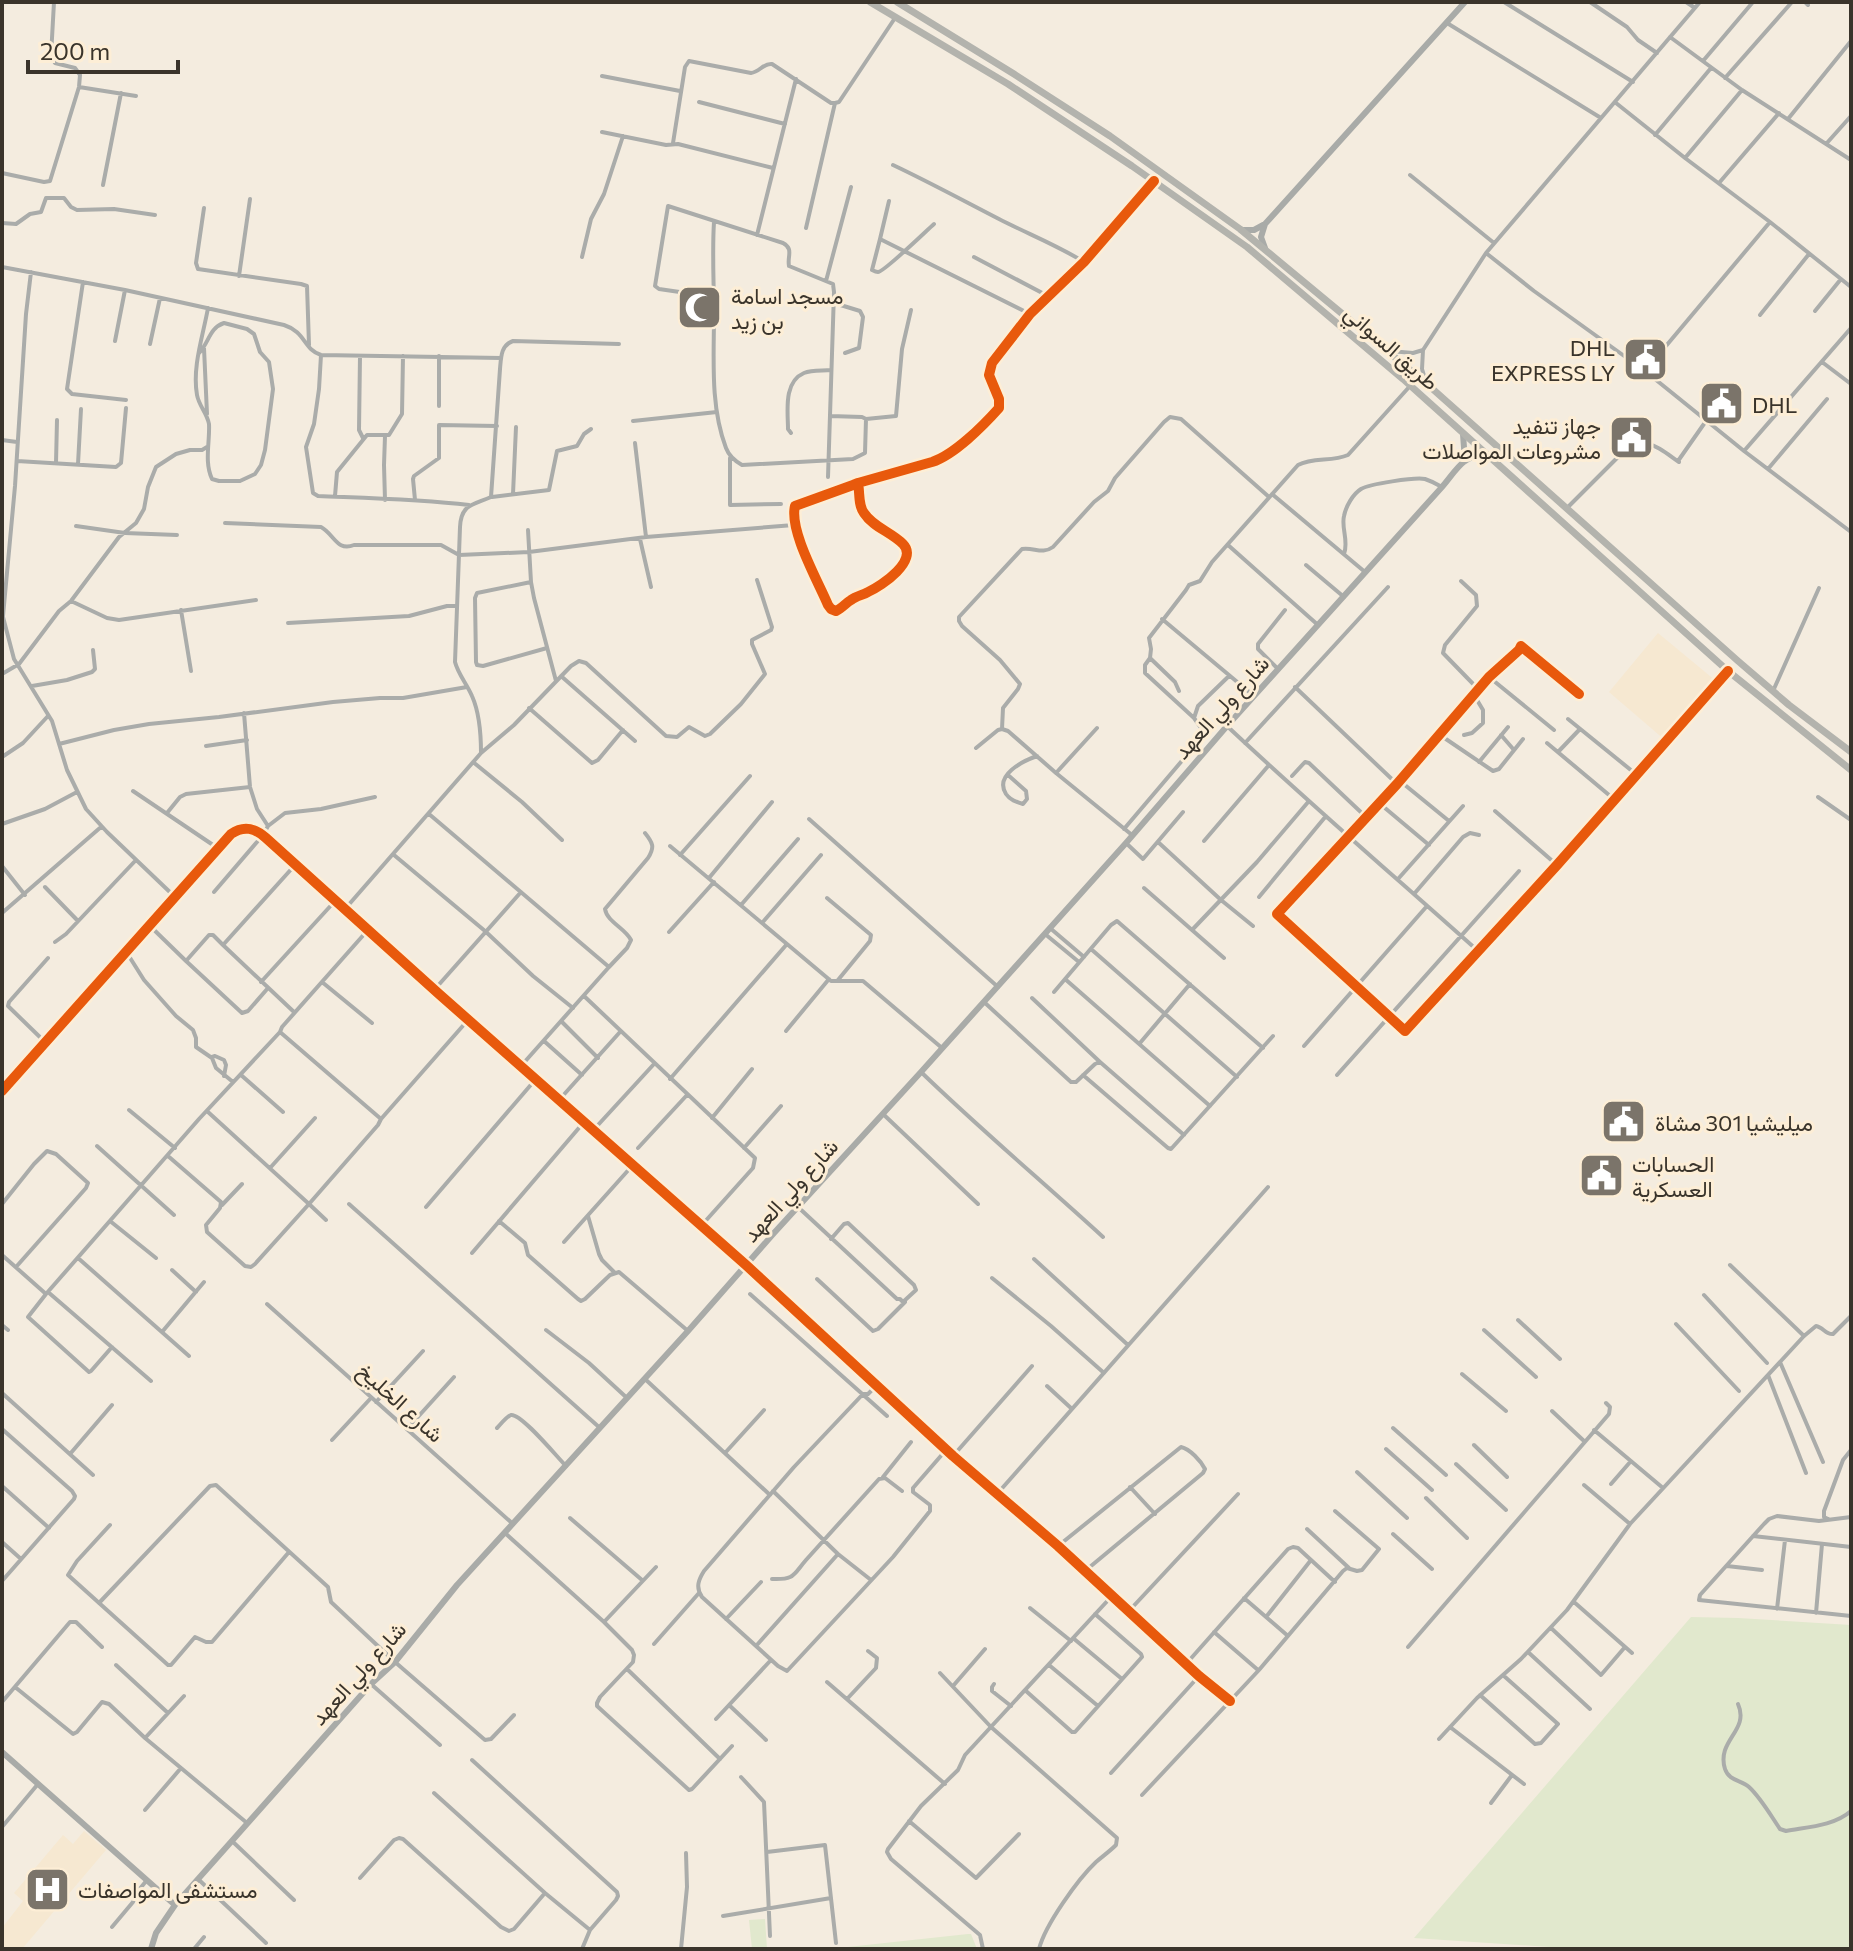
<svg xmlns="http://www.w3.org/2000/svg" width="1853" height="1951" font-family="Commissioner,Vazirmatn,sans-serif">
<rect width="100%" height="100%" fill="#f4ecdf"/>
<!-- built -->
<path fill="#f6e8d1" d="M1658 633 1716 681 1666 741 1609 692Z
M84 1831 106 1850 22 1949H2V1928L23 1901 14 1893 63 1835 73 1844Z"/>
<!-- green -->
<path fill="#e1e8cd" d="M1691 1617 1738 1618 1851 1625V1949H1580L1414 1938Z
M765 1919 767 1949H752L749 1920Z
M968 1934H971L977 1949H829Z"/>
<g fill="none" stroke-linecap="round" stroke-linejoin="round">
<!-- street -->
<path stroke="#aaacaa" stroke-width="4" d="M1504 2 1633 82
M1590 2 1627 27 1638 40 1657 53
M1686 2 1695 8
M1805 2 1808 5
M1447 23 1601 118
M1670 37 1742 90 1851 160
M1703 61 1753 2
M602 76 680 91
M1725 78 1792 2
M79 87 136 96
M699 102 785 124
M1616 103 1685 158 1770 222 1851 287
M1788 119 1851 41
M602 132 666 145 678 144 773 168
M1655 135 1711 68
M673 143 685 67 689 61 751 73C760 72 763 63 772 64L831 103H835
M1826 144 1851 116
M1685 158 1742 90
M893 165C929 182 964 201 999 219 1028 234 1057 245 1084 262
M2 173 44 182 50 181 79 87 80 75 75 68 55 63 51 56 54 2
M1410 175 1494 243
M1719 183 1779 113
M103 185 121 93
M889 201 880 239 1030 314
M204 208 196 263 198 269 301 284 307 286 309 345
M714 222C712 252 714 283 714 314 714 358 710 406 726 448 729 456 735 461 742 465L853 459 865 453 866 419
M2 223 16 224 30 214 41 212 46 198H64L71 207 77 210 114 209 155 215
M806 228 835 103 839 102 895 18
M757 235 796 79
M880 239 872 270C874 271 876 272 878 272 884 272 926 231 934 224
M1486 253 1534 291 1645 371 1744 451 1851 532
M582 257 591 219 604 194 623 136
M974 257 1048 296
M2 267 125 290 284 325C306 332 303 349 321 355L501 358
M239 276 250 199
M826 281 851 187
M83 282 67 389 72 394 126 400
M714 297 659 289 655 286 668 206 783 243C794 249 787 256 789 266L833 284 834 292 828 477
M834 303 860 311 863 317 859 348 845 353
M1815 311 1841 279
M1760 315 1809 254
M115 341 125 290
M150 344 160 298
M204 348 207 414
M1390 351 1413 353 1423 350
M199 353C209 343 209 328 224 323L247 329 254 334 260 352 269 362 273 389 265 450 261 465 255 474 240 481H219L212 479C204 462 210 442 209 424 207 413 199 406 197 395 192 367 203 336 208 308
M321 355 319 389 314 424 306 447 313 493 318 496C368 498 419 499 469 505
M360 356 359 430 363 438
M1822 362 1851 384
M1645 371 1770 222
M1426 382 1422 369 1423 350 1486 253 1700 2
M439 406V356
M830 416 862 417 866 419 896 416 902 349 911 310
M633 421 717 412
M791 433 788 429C788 412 783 382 804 373 812 370 823 371 831 370
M2 440 17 442
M635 443 646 537
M1744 451 1851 328
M730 458V505L781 504
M17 461 116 467 121 463 126 408
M1678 461 1706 421
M56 463 57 420
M78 464 81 409
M1768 469 1827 399
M858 483C860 493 858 505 864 513 873 527 891 532 903 544 919 560 882 586 868 592 863 595 856 596 851 600 846 603 842 608 836 611L831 609 828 605C818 581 789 531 795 506L853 485 858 483 932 462C954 455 983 426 999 408V399L989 375 992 363 1030 314 1084 262 1154 181
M513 494 516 427
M1272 494 1365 572
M335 496 337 472 367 435H389L402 414 403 356
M492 497 549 490 557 451 577 446 584 434 591 429
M385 500 384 465 385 436
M415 500 413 479 414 476 439 458V425L497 426
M1568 507 1620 455C1645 434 1656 446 1679 462
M225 523 321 527C334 534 337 552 354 545H441L459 555 529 552 646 537 794 525
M76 526 125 533 177 535
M528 530 531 582 534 598 556 681
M640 539 651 587
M1228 545 1318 625
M1344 554C1349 541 1341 528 1344 516 1346 506 1353 494 1361 489 1369 484 1415 477 1425 479 1431 481 1437 484 1442 487
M1306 565 1344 597
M1461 581 1476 595 1477 606 1445 645 1443 653 1479 690
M531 582 477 593 475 598 476 662 477 665 483 666 547 648
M71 601 107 618 119 620 256 600
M181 610 191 671
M3 616 15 486 26 314 31 272
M3 617 14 659 52 721 67 770 86 809 107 832 174 896
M1162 619 1254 696
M288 623 409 616 447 606H457
M1150 658 1145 665V673L1194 718
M1278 669 1258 649V644L1285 610
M2 674 19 664 59 611 71 601 119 537 136 523 144 509 148 487 156 467 176 454 190 450H202L207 447
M561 676 635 741
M1489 677 1554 730
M32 686 67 680 92 672 95 669 93 650
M1295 687 1397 784
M1179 691 1175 682 1150 658 1151 649 1149 638 1186 590 1189 585 1200 581 1212 562 1298 465C1313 457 1332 462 1348 455L1410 386
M1773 691 1819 588
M1579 694 1521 646 1519 650 1489 677 1397 784 1277 914 1405 1031 1557 865 1728 671
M529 708 592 763 598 760 623 730
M244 713 250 787 257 809 268 826
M1568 719 1637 775
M1227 726C1309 803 1394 876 1478 951
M1002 729 1003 708 1018 689 1020 684 1000 660 962 626 959 621V617L1022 549C1034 547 1042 555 1053 547L1094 502 1108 491 1115 478 1164 422 1170 417 1181 419 1269 497
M1440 735 1493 771 1499 769 1523 739
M1464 735 1472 733 1483 723V710L1474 695
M1501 735 1514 750
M1245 743 1388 587
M1547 743 1615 800
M59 744 114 730 149 724 219 717 333 702 380 698H403L467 687
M206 746 247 740
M976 748 998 730 1002 729 1008 731 1056 773 1132 835
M1558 752 1580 729
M481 753 514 725 571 666 579 661 586 663 666 736 677 737 689 727 705 736 710 734 741 704 765 674 752 644V640L771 630 772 627 757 580
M2 757 23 743 48 716
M473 762 522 802 562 840
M1479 762 1508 727
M1056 773 1097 728
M1008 775 1026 791 1027 799 1023 804C1016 802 1010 800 1006 794 994 775 1023 761 1037 756
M1292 776 1305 762 1309 763 1366 817
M1400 781 1449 821
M133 791 219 849
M1818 797 1851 820
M1379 803 1429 845
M1495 811 1557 865
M167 813 180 797 186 794 250 787
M429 814 609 967 521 1066
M809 819 998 987
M2 824 45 809 77 792
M1124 829 1203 736 1204 732 1194 718 1198 706 1229 676
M1204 841 1269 765
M1158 842 1221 900 1253 926
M1126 843 1143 859 1183 812
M670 846 787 944 670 1079
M394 855 485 931 533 976 573 1008
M680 855 750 776
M2 866 25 895
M709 878 772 802
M1398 879 1463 806
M45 887 78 921
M1144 888 1224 958
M214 892 263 835 268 826 285 813 321 809 375 797
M1414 894 1463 837 1470 833 1479 835
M1259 897 1326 816
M827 898 871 935 870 941 838 980
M741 905 798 839
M345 909 481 753C481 734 480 714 472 696 467 684 458 674 455 662L460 527C461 504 473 505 491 497L500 369C501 357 501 345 513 341L619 344
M2 913 101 827
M762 923 821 855
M150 926 186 961
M1050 928 1084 957
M1192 930 1257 862 1309 801
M669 932 714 882
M1045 934 1079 962
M55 942 66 934 136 860
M787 944 831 981H863L942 1048
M223 945 213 935H209L186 961 242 1013 248 1011 268 988
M1091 949 1237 1077
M127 953 144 980 176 1016 193 1030 196 1038V1047L212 1058 216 1068 233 1082
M609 967 627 948 631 940C625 928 607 922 605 909L648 858C655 847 653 843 645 833
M1065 979 1210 1106
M261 982 335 901
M322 982 372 1023
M435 989 521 892
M1054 992 1111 925 1117 921 1263 1048
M584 996 755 1158 753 1168 701 1226
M1032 998 1100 1062
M984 1002 1071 1082H1076L1095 1064 1100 1062 1184 1135
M294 1012 223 945 295 865
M561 1021 598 1058
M786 1031 829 979
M280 1032 381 1119 378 1125 309 1204 326 1220
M544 1041 582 1075
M46 1043 8 1006 9 1002 48 958
M1140 1043 1190 984
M1304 1046 1427 906
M212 1057 215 1056 224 1060 226 1065 224 1076
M921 1072C980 1129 1043 1182 1103 1237
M241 1075 283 1112
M1083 1075 1168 1148 1171 1149 1273 1036
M1337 1075 1519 871
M559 1100 620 1032
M129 1110 175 1148
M883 1114 978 1204
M712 1118 752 1069
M381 1119 468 1020
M598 1125 654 1064
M97 1146 174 1215
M638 1148 687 1095
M744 1148 781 1106
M168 1156 221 1202 220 1208 206 1225 207 1232 245 1266 251 1267 255 1264 309 1204 208 1112
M270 1168 315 1118
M2 1204 34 1164 47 1151 56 1154 88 1183 86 1188 16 1267
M349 1204 600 1428
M222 1205 242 1184
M426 1207 535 1080
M798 1207 897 1299H900L903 1302 916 1290 914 1285 848 1223 844 1224 831 1239
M588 1216 599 1254 602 1260 615 1273
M110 1221 156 1258
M499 1221 525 1243 528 1255 578 1299 581 1301 585 1299 610 1275 619 1272 688 1331
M564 1242 632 1166
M472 1253 584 1122
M2 1255 46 1294
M78 1258 189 1356
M1034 1259 1128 1345
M746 1265 953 1456 1058 1546 1199 1676 1230 1701
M1730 1265 1804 1336
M172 1270 196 1292
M992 1278 1051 1326 1104 1373
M817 1279 873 1331 878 1329 905 1302
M48 1292 151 1381
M750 1294 887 1416
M1704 1295 1767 1363
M267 1304 513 1524
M1518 1320 1560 1359
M1676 1324 1739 1391
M2 1325 8 1330
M546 1330 589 1363 627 1398
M1484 1330 1536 1377
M162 1332 204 1282
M112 1347 91 1371 89 1372 28 1317 46 1294 199 1119 280 1032 282 1027 367 931
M1780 1362 1823 1462
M1462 1374 1506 1411
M1768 1375 1806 1473
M645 1379 770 1495
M877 1385 868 1394H863L794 1467 704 1571C699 1579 695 1587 702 1597L778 1666 787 1671 893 1557 930 1511V1505L913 1492V1488L946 1450
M1047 1386 1072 1409
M2 1393 93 1475
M376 1402 423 1351
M1552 1411 1584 1441
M497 1428C500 1425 506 1417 511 1415 521 1413 557 1457 566 1466
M1393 1428 1446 1475
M2 1429 72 1491 75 1496 74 1499 2 1581
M407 1429 454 1377
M1594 1430 1663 1488
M332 1440 371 1398
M1474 1445 1507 1477
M1386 1449 1432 1490
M725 1453 764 1410
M70 1454 112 1405
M953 1456 1032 1366
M1456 1464 1506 1510
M1357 1472 1407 1518
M883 1477 911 1442
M1611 1484 1631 1461
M1584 1485 1630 1524
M2 1486 49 1528
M1130 1487 1155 1514
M773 1491 838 1554 871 1580
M997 1494 1268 1187
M1426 1498 1467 1538
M1851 1517 1819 1521 1777 1516 1769 1519 1764 1524 1700 1595 1699 1600 1851 1616
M570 1518 642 1580
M1828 1519 1824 1517V1511L1843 1460 1851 1450
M110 1525 77 1561 68 1575 168 1665H171L195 1637 206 1642H212L289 1552
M1307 1529 1349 1568
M505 1533 604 1622 632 1650 634 1655 633 1662 600 1697 597 1703V1706L689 1790 692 1789 732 1746
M1393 1534 1432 1569
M1753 1536 1851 1547
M2 1542 21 1559
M1058 1546 1181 1447C1190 1449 1201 1461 1205 1469L1203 1473 1085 1571
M1727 1566 1762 1570
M772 1579C795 1580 793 1575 806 1560L879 1479 885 1478 902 1491
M1244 1598 1288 1636
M1574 1602 1632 1653
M99 1603 210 1486 216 1485 328 1587 331 1602 395 1662 485 1740 491 1739 514 1715
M1030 1608 1071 1641
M1777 1609 1785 1540
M1128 1612 1238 1494
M1816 1613 1822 1544
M1266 1617 1311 1560
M726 1619 761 1582
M604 1622 656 1567
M1551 1628 1601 1675 1625 1647
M1214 1632 1258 1670
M1073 1638 1122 1679
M654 1644 699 1593
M756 1646 838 1554
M1408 1647 1609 1414 1610 1407 1606 1403
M1528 1652 1590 1709
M1186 1664 1288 1549 1293 1547 1298 1548 1335 1582
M116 1665 168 1713
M1049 1665 1098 1706
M627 1669 720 1759
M940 1673 991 1727 1117 1838 1116 1845C1110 1851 1103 1856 1096 1862 1078 1879 1045 1925 1039 1949
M827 1682 945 1784
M371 1684 440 1745
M994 1684 992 1687V1691L1011 1706
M953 1686 985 1649
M15 1687 73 1734 77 1732 102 1702 109 1704 145 1738 247 1823
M1026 1691 1072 1732H1075L1142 1657 1141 1654 1095 1614
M1480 1695 1535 1744 1541 1743 1558 1724 1504 1676
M847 1699 876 1668 877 1658 868 1651
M2 1702 70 1622H76L102 1647
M1738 1704C1750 1731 1716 1740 1725 1769 1729 1781 1741 1780 1749 1787 1761 1798 1771 1816 1780 1829L1786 1831C1807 1827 1834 1826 1851 1811
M729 1705 766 1740
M716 1719 771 1660
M1450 1727 1524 1784
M145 1738 184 1696
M1439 1739 1477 1698 1521 1659 1567 1610 1630 1524 1804 1336 1816 1326C1823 1327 1826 1335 1833 1334L1851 1316
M472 1760 617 1892 618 1896 616 1900 590 1930 582 1949
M1111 1773 1199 1676
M741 1777 764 1802 770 1936
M434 1793 545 1893 590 1930
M1142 1795 1259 1670 1343 1571 1347 1568 1357 1571 1362 1570 1379 1549 1335 1511
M1491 1803 1512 1775
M145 1810 181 1768
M909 1821 976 1878 1019 1834
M2 1827 38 1784
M232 1841 294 1900
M767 1852 825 1845 836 1943
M360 1878 394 1840 399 1838 403 1839 501 1927 509 1931 514 1929 545 1893
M198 1879 266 1943
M723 1916 831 1898
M112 1927 133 1902 138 1891 147 1880
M194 1949 204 1937
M681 1949 687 1887 686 1853
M983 1949 980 1935 891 1859 887 1852 888 1849 921 1806 958 1770 965 1755 1111 1597"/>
<!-- secondary -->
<path stroke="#a9aba8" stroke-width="6" d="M1265 224 1261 237 1265 248
M1241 230H1254L1265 224 1465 2
M1463 434 1465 461
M2 1091 231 834C244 825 255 828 266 838L439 994 746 1265
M2 1752 175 1905
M151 1949 156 1933 175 1905 371 1684 395 1662 457 1585 688 1331 774 1233 921 1072 1126 843 1227 726 1442 487C1456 471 1463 454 1486 455"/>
<!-- highway -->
<path stroke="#b3b3ad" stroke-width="7" d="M870 2 1008 84 1132 166 1247 247 1403 379 1728 671 1851 770
M897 2 1014 74 1110 136 1240 229 1427 384 1738 661 1789 705 1851 752"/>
<defs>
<path id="cycleway" d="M858 483C860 493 858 505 864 513 873 527 891 532 903 544 919 560 882 586 868 592 863 595 856 596 851 600 846 603 842 608 836 611L831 609 828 605C818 581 789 531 795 506L853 485 858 483 932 462C954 455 983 426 999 408V399L989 375 992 363 1030 314 1084 262 1154 181
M1579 694 1521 646 1519 650 1489 677 1397 784 1277 914 1405 1031 1557 865 1728 671
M2 1091 231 834C244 825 255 828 266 838L439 994 746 1265 953 1456 1058 1546 1199 1676 1230 1701"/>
</defs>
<!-- cycleway casing -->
<use href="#cycleway" stroke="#fdeed6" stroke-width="15"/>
<!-- cycleway -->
<use href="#cycleway" stroke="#e8590c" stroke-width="10"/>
</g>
<!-- icons -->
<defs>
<symbol id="mosque-square" viewBox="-11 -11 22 22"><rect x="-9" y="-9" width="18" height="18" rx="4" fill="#7b746a" stroke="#fdeed6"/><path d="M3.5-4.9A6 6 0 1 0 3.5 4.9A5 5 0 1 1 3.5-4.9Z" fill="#fff"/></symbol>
<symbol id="civic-square" viewBox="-11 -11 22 22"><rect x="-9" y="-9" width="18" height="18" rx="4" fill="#7b746a" stroke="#fdeed6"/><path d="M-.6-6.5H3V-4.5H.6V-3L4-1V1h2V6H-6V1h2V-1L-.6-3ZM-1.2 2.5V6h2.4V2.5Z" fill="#fff"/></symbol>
<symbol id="hospital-square" viewBox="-11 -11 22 22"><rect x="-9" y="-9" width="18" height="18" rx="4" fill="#7b746a" stroke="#fdeed6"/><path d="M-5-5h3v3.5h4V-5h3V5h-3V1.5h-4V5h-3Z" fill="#fff"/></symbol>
</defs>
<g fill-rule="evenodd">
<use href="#mosque-square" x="674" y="282" width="51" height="51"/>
<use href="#civic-square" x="1620" y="334" width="51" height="51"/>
<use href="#civic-square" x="1696" y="378" width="51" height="51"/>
<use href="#civic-square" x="1606" y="412" width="51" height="51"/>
<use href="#civic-square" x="1598" y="1096" width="51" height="51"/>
<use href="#civic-square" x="1576" y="1150" width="51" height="51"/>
<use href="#hospital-square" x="22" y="1864" width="51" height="51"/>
</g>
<g text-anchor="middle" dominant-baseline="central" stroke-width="6" stroke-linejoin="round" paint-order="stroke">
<!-- poi labels -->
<g font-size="22" fill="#3a342b" stroke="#fdeed6" text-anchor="start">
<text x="731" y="295">مسجد اسامة<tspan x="731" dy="25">بن زيد</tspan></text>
<text x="1615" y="347" text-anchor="end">DHL<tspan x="1615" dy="25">EXPRESS LY</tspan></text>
<text x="1752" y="404">DHL</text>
<text x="1601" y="425" text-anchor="end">جهاز تنفيد<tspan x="1601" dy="25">مشروعات المواصلات</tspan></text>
<text x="1655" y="1122">ميليشيا 301 مشاة</text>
<text x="1632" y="1163">الحسابات<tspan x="1632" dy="25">العسكرية</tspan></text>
<text x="78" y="1889">مستشفى المواصفات</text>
</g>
<!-- street labels -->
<g font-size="22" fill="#3a342b" stroke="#fdeed6">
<text transform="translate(1392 347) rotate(41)">طريق السواني</text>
<text transform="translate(1221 707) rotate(-48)">شارع ولي العهد</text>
<text transform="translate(790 1190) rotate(-48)">شارع ولي العهد</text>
<text transform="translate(401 1402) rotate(42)">شارع الخليخ</text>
<text transform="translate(358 1673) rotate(-48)">شارع ولي العهد</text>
</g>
</g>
<!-- border -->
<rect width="1853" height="1951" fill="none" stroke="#3a342b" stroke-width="8"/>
<!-- scale -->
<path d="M28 60v12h150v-12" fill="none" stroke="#3a342b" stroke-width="4"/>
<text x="40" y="60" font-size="24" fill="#3a342b" stroke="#fdeed6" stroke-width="6" paint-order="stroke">200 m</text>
</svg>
